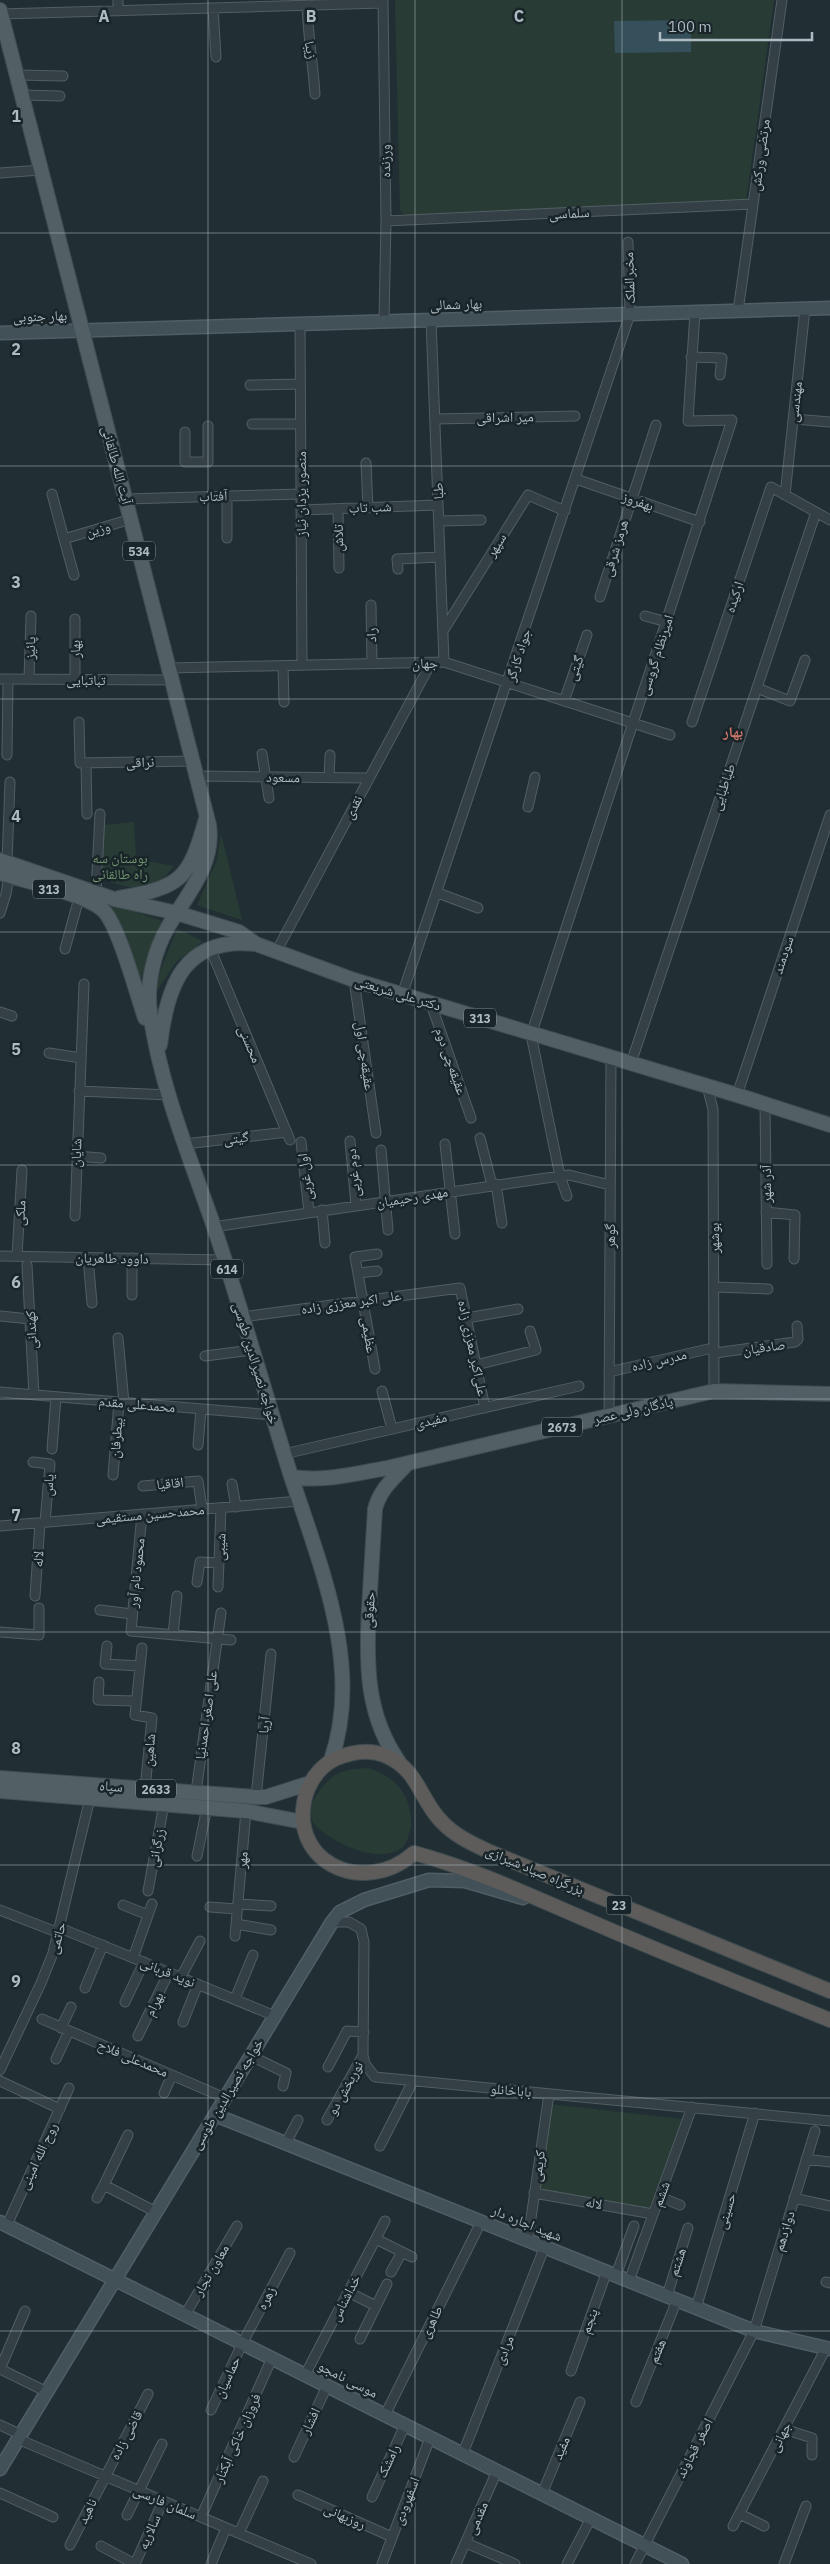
<svg xmlns="http://www.w3.org/2000/svg" width="830" height="2564" font-family="'IBM Plex Sans','Noto Naskh Arabic',sans-serif">
<rect width="100%" height="100%" fill="#212f34"/>
<!-- green -->
<path fill="#283c35" d="M395 0H774L746 201 405 216 400 210Z
M134 822 136 859 174 866C152 896 132 889 101 879L104 825Z
M221 833 242 920 197 905 217 860Z
M109 903 162 921 139 984Z
M177 929 203 941 177 961 156 992 160 971Z
M368 1768C396 1777 412 1795 411 1826 410 1832 407 1843 403 1847 379 1866 334 1843 316 1826 301 1811 321 1785 335 1775 345 1769 356 1769 368 1768Z
M550 2104 682 2119 649 2209 538 2189Z"/>
<!-- water -->
<path fill="#35505a" d="M691 20V52L615 53 614 21Z"/>
<g fill="none" stroke-linecap="round" stroke-linejoin="round">
<defs>
<path id="minor" d="M383 0 386 221 384 321
M307 5C308 36 313 64 315 94
M213 8 216 57
M118 11V0
M0 14 383 3
M17 75 63 76
M22 95 60 96
M0 173 41 170
M386 221 753 204
M738 311 782 0
M431 320 444 662
M300 324 302 665
M691 357 722 358 720 375
M250 385 300 384
M435 419 575 416
M794 419 830 422
M252 424H300
M185 432V462H208V426
M366 463 368 508
M576 479 700 522
M52 494 64 539 131 519
M785 495 805 309
M227 496V538
M126 499 301 494
M338 509 339 568
M301 510 438 505
M439 521 481 520
M64 539 74 575
M398 569 397 559 440 557
M600 597 656 425
M371 605 372 664
M645 616 667 622
M443 631 528 495 565 511
M283 666 284 702
M170 668 444 662 670 735
M0 679 173 680
M29 679 31 616
M75 680V619
M757 688 790 701 805 660
M564 701 587 635
M79 722 80 763 194 761
M692 722 771 487 830 520
M262 754 269 798
M7 755 8 679
M86 763 87 814
M198 776 368 778
M329 778 330 755
M528 807 535 777
M7 862 10 782
M96 892 100 814
M438 893 478 908
M0 913 6 894 9 876
M210 948 290 1140
M65 949 79 898
M276 952 431 663
M354 980 376 1133
M402 995 630 314 628 242
M431 1004 471 1118
M0 1012 12 1016
M49 1053 81 1058
M631 1063 816 512
M707 1086 713 1109 714 1391
M79 1091 169 1095
M737 1095 830 815
M765 1104 767 1264
M480 1138 492 1185
M350 1141 356 1205
M301 1142 309 1212
M185 1144 287 1132
M445 1144 455 1234
M381 1150 388 1230
M76 1156 101 1158
M496 1184 502 1223
M567 1196 560 1176 531 1035 732 420 688 421 695 312
M322 1210 325 1243
M766 1212 795 1215 794 1259
M75 1216 84 984
M213 1227 560 1176 569 1175 610 1185
M0 1256 224 1260
M17 1256 22 1170
M88 1258 92 1303
M132 1258V1295
M27 1265 34 1395
M358 1273 377 1271
M714 1287 768 1289
M0 1316 30 1319
M242 1317 460 1288 485 1408
M467 1318 518 1309
M118 1338 124 1403
M715 1353 795 1342 798 1339 797 1326
M205 1356 252 1350
M476 1365 536 1350 530 1331
M375 1369 355 1257 377 1254
M609 1372 708 1349
M382 1391 392 1429
M0 1392 273 1415
M609 1416 611 1057
M198 1445 201 1409
M52 1449 56 1397
M284 1454 579 1386
M33 1462 50 1464 45 1522
M113 1475 119 1402
M232 1484 236 1507
M143 1486 198 1481 202 1509
M142 1514 131 1631 231 1640
M0 1526 300 1501
M197 1582 200 1562 219 1563
M218 1587 221 1508
M35 1596 40 1523
M100 1610 132 1614
M0 1632 39 1635V1608
M173 1635 177 1596
M107 1646 105 1664 140 1666
M142 1648 135 1715 152 1718 145 1789
M99 1682 98 1700 136 1701
M196 1792 221 1613
M256 1797 271 1654
M197 1856 207 1807
M148 1891 164 1804
M238 1904 271 1906
M123 1905 148 1915
M210 1907 237 1909
M0 1910 59 1933
M332 1922H349L361 1929 364 1942 363 2055 365 2064 375 2077 830 2121
M236 1924 271 1930
M60 1928 275 2016
M235 1936 246 1811
M133 1958 152 1904
M181 1977 200 1941
M85 1988 103 1945
M235 1999 253 1955
M125 2002 144 1962
M42 2019 225 2098
M183 2022 198 1984
M61 2028 71 2007
M138 2036 169 1972
M251 2056 286 2073 283 2086
M56 2059 69 2031
M328 2067 347 2031 364 2032
M0 2070 41 1983 53 1953 90 1798
M0 2081 60 2109
M164 2093 172 2075
M327 2120 363 2055
M286 2143 298 2120
M380 2146 413 2081
M806 2159 830 2162
M104 2185 128 2135
M534 2193 653 2214
M660 2197 680 2205
M97 2198 104 2185 156 2212
M794 2198 830 2206
M7 2225 69 2088
M376 2239 412 2257
M528 2239 549 2094
M391 2272 402 2252
M616 2275 634 2226
M629 2281 692 2107
M826 2282 830 2283
M348 2292 376 2306
M667 2296 688 2228
M696 2308 755 2113
M185 2315 237 2226
M360 2339 387 2284
M0 2369 25 2311
M0 2369 47 2392
M571 2371 607 2271
M305 2375 385 2221
M636 2402 677 2300
M211 2410 242 2344 290 2253
M385 2415 477 2230
M0 2425 15 2432
M784 2429 812 2438V2455
M18 2439 311 2564
M463 2453 545 2246
M294 2457 327 2386
M0 2493 53 2517
M542 2494 580 2402
M298 2495 392 2537
M372 2497 405 2425
M740 2514 764 2526
M127 2515 162 2444
M201 2517 272 2358
M733 2526 826 2348
M239 2533 263 2481
M466 2543 515 2564
M70 2545 148 2394
M101 2546 135 2564
M135 2564 163 2501
M211 2564 226 2528
M382 2564 430 2438
M456 2564 497 2471
M567 2564 591 2518
M635 2564 754 2331 815 2131
M784 2564 806 2506"/>
<path id="secondary" d="M0 333 830 308
M215 2115 754 2331 830 2349
M0 2222 682 2564
M0 2469 332 1922 340 1912 364 1900 429 1880 465 1881 523 1898"/>
<path id="primary" d="M0 10 209 825C215 865 187 894 168 927 154 951 146 984 150 1012 160 1085 189 1155 213 1224 241 1307 264 1390 290 1473 319 1563 364 1666 331 1760
M0 860 114 899 177 913 239 932 256 944 354 980 737 1095 830 1125
M0 873C24 881 89 895 104 911 119 927 137 995 145 1018
M119 898C181 887 189 880 206 819
M160 1045C167 985 184 936 256 944
M291 1477C324 1482 354 1474 387 1468L714 1391 830 1394
M399 1762C366 1715 366 1664 369 1609 371 1575 373 1542 375 1509 380 1489 394 1478 408 1463
M0 1778 256 1797H266L310 1783
M0 1791 246 1811 303 1822"/>
<path id="trunk" d="M830 1991 490 1852C473 1844 455 1836 442 1822 419 1799 419 1769 384 1755 369 1749 352 1752 337 1758 323 1764 312 1777 307 1791 284 1860 362 1899 414 1853 477 1870 535 1898 594 1923 672 1957 751 1988 830 2020"/>
</defs>
<!-- minor casing -->
<use href="#minor" stroke="#515e63" stroke-width="11"/>
<!-- secondary casing -->
<use href="#secondary" stroke="#515e63" stroke-width="15"/>
<!-- primary casing -->
<use href="#primary" stroke="#404c51" stroke-width="16"/>
<!-- trunk casing -->
<use href="#trunk" stroke="#3e4b4f" stroke-width="16"/>
<!-- minor -->
<use href="#minor" stroke="#344045" stroke-width="9"/>
<!-- secondary -->
<use href="#secondary" stroke="#425057" stroke-width="12"/>
<!-- primary -->
<use href="#primary" stroke="#525f65" stroke-width="14"/>
<!-- trunk -->
<use href="#trunk" stroke="#5e5c5b" stroke-width="14"/>
</g>
<!-- grid -->
<path fill="none" stroke="#aebbc2" stroke-width="1" stroke-opacity="0.55" d="M208 0V2564M415 0V2564M622 0V2564M0 233H830M0 466H830M0 699H830M0 932H830M0 1165H830M0 1399H830M0 1632H830M0 1865H830M0 2098H830M0 2331H830"/>
<g text-anchor="middle" dominant-baseline="central" stroke-width="5" stroke-linejoin="round" paint-order="stroke">
<!-- shield labels -->
<g fill="#192529" stroke="#818e94" stroke-width="1">
<rect x="123" y="541.5" width="32" height="19" rx="4"/>
<rect x="33" y="879.5" width="32" height="19" rx="4"/>
<rect x="464" y="1008.5" width="32" height="19" rx="4"/>
<rect x="211" y="1259.5" width="32" height="19" rx="4"/>
<rect x="542" y="1417.5" width="40" height="19" rx="4"/>
<rect x="136" y="1779.5" width="40" height="19" rx="4"/>
<rect x="606.5" y="1895.5" width="25" height="19" rx="4"/>
</g>
<g font-size="12" font-weight="bold" fill="#aebbc2">
<text x="139" y="551">534</text>
<text x="49" y="889">313</text>
<text x="480" y="1018">313</text>
<text x="227" y="1269">614</text>
<text x="562" y="1427">2673</text>
<text x="156" y="1789">2633</text>
<text x="619" y="1905">23</text>
</g>
<!-- street labels -->
<g font-size="14" fill="#aebbc2" stroke="#192529">
<text transform="translate(311 50) rotate(80)">زیبا</text>
<text transform="translate(760 155) rotate(-82)">مرتضی ورکش</text>
<text transform="translate(385 161) rotate(-91)">ورزنده</text>
<text transform="translate(569 213) rotate(-3)">سلماسی</text>
<text transform="translate(629 278) rotate(-92)">مخبرالملک</text>
<text transform="translate(456 304) rotate(-2)">بهار شمالی</text>
<text transform="translate(40 316) rotate(-2)">بهار جنوبی</text>
<text transform="translate(795 402) rotate(-84)">مهندسی</text>
<text transform="translate(505 417) rotate(-1)">میر اشراقی</text>
<text transform="translate(117 465) rotate(75)">آیت الله طالقانی</text>
<text transform="translate(438 491) rotate(-92)">طبا</text>
<text transform="translate(301 494) rotate(-90)">منصور یزدان نیاز</text>
<text transform="translate(213 496) rotate(-2)">آفتاب</text>
<text transform="translate(638 501) rotate(19)">بهفروز</text>
<text transform="translate(370 507) rotate(-2)">شب تاب</text>
<text transform="translate(98 529) rotate(-16)">وزین</text>
<text transform="translate(338 538) rotate(-91)">تلاش</text>
<text transform="translate(496 545) rotate(-58)">سپهر</text>
<text transform="translate(615 548) rotate(-73)">هرمز شرقی</text>
<text transform="translate(734 597) rotate(-72)">ارکیده</text>
<text transform="translate(371 635) rotate(-91)">راد</text>
<text transform="translate(30 648) rotate(-88)">پائیز</text>
<text transform="translate(75 649) rotate(-90)">بهار</text>
<text transform="translate(518 655) rotate(-72)">جواد کارگر</text>
<text transform="translate(656 655) rotate(-72)">امیرنظام گروسی</text>
<text transform="translate(425 663) rotate(-1)">جهان</text>
<text transform="translate(575 668) rotate(-71)">گیتی</text>
<text x="86" y="680">تباتبایی</text>
<text transform="translate(140 762) rotate(-1)">نراقی</text>
<text transform="translate(283 777) rotate(1)">مسعود</text>
<text transform="translate(723 787) rotate(-71)">طباطبایی</text>
<text transform="translate(353 807) rotate(-62)">نقدی</text>
<text transform="translate(783 955) rotate(-72)">سودمند</text>
<text transform="translate(398 993) rotate(17)">دکتر علی شریعتی</text>
<text transform="translate(250 1044) rotate(67)">محسنی</text>
<text transform="translate(365 1056) rotate(82)">عقیقه‌چی اول</text>
<text transform="translate(451 1061) rotate(71)">عقیقه‌چی دوم</text>
<text transform="translate(236 1138) rotate(-7)">گیتی</text>
<text transform="translate(76 1153) rotate(-88)">شایان</text>
<text transform="translate(353 1173) rotate(-95)">دوم غربی</text>
<text transform="translate(305 1177) rotate(-97)">اول غربی</text>
<text transform="translate(766 1184) rotate(-90)">آذر شهر</text>
<text transform="translate(412 1197) rotate(-9)">مهدی رحیمیان</text>
<text transform="translate(20 1213) rotate(-87)">ملکی</text>
<text transform="translate(610 1236) rotate(-90)">گوهر</text>
<text transform="translate(714 1238) rotate(-90)">بوشهر</text>
<text transform="translate(112 1258) rotate(1)">داوود طاهریان</text>
<text transform="translate(351 1302) rotate(-8)">علی اکبر معززی زاده</text>
<text transform="translate(31 1330) rotate(-93)">کهندانی</text>
<text transform="translate(369 1335) rotate(81)">عظیمی</text>
<text transform="translate(764 1347) rotate(-8)">صادقیان</text>
<text transform="translate(473 1348) rotate(78)">علی‌اکبر معززی زاده</text>
<text transform="translate(659 1360) rotate(-13)">مدرس زاده</text>
<text transform="translate(256 1363) rotate(73)">خواجه نصیرالدین طوسی</text>
<text transform="translate(137 1404) rotate(5)">محمدعلی مقدم</text>
<text transform="translate(633 1410) rotate(-13)">پادگان ولی عصر</text>
<text transform="translate(431 1420) rotate(-13)">مفیدی</text>
<text transform="translate(116 1438) rotate(-85)">بیطرفان</text>
<text transform="translate(170 1483) rotate(-6)">اقاقیا</text>
<text transform="translate(48 1485) rotate(-86)">یاس</text>
<text transform="translate(150 1514) rotate(-5)">محمدحسین مستقیمی</text>
<text transform="translate(220 1547) rotate(-88)">شیبی</text>
<text transform="translate(38 1559) rotate(-86)">لاله</text>
<text transform="translate(136 1573) rotate(-84)">محمود نام آور</text>
<text transform="translate(369 1610) rotate(-87)">حقوقی</text>
<text transform="translate(206 1715) rotate(-82)">علی اصغر احمدنیا</text>
<text transform="translate(264 1725) rotate(-84)">آریا</text>
<text transform="translate(149 1750) rotate(-85)">شاهین</text>
<text transform="translate(111 1786) rotate(4)">سپاه</text>
<text transform="translate(156 1848) rotate(-80)">زرگرانی</text>
<text transform="translate(242 1860) rotate(-85)">مهر</text>
<text transform="translate(535 1870) rotate(23)">بزرگراه صیاد شیرازی</text>
<text transform="translate(57 1938) rotate(-74)">حاتمی</text>
<text transform="translate(168 1972) rotate(22)">نوید قربانی</text>
<text transform="translate(154 2004) rotate(-64)">بهرام</text>
<text transform="translate(133 2058) rotate(23)">محمدعلی فلاح</text>
<text transform="translate(345 2088) rotate(-61)">نوربخش دو</text>
<text transform="translate(511 2090) rotate(5)">باباخانلو</text>
<text transform="translate(227 2094) rotate(-59)">خواجه نصیرالدین طوسی</text>
<text transform="translate(38 2156) rotate(-65)">روح الله امینی</text>
<text transform="translate(538 2166) rotate(-82)">کریمی</text>
<text transform="translate(661 2194) rotate(-70)">ششم</text>
<text transform="translate(594 2203) rotate(10)">لاله</text>
<text transform="translate(726 2211) rotate(-73)">حسینی</text>
<text transform="translate(527 2223) rotate(22)">شهید اجاره دار</text>
<text transform="translate(784 2231) rotate(-73)">دوازدهم</text>
<text transform="translate(677 2262) rotate(-72)">هشتم</text>
<text transform="translate(211 2270) rotate(-60)">معاون تجار</text>
<text transform="translate(266 2298) rotate(-62)">زهره</text>
<text transform="translate(345 2298) rotate(-63)">خداشناس</text>
<text transform="translate(589 2321) rotate(-70)">پنجم</text>
<text transform="translate(431 2322) rotate(-64)">طاهری</text>
<text transform="translate(504 2350) rotate(-68)">مرادی</text>
<text transform="translate(657 2351) rotate(-68)">هفتم</text>
<text transform="translate(227 2377) rotate(-65)">حماسیان</text>
<text transform="translate(348 2379) rotate(27)">موسی نامجو</text>
<text transform="translate(310 2421) rotate(-64)">افشار</text>
<text transform="translate(126 2435) rotate(-62)">قاضی زاده</text>
<text transform="translate(780 2437) rotate(-63)">جهانی</text>
<text transform="translate(237 2438) rotate(-66)">فروزان خاکی آبکنار</text>
<text transform="translate(561 2448) rotate(-67)">مفید</text>
<text transform="translate(694 2448) rotate(-63)">اصغر قجاوند</text>
<text transform="translate(388 2461) rotate(-65)">رامشک</text>
<text transform="translate(406 2501) rotate(-69)">اسفهرودی</text>
<text transform="translate(165 2502) rotate(23)">سلمان فارسی</text>
<text transform="translate(87 2511) rotate(-64)">ناهید</text>
<text transform="translate(345 2516) rotate(24)">روزبهانی</text>
<text transform="translate(477 2518) rotate(-67)">مقدمی</text>
<text transform="translate(149 2532) rotate(-66)">سالاریه</text>
</g>
<!-- park labels -->
<g font-size="14" fill="#729670" stroke="#192529">
<text x="120" y="858">بوستان سه<tspan x="120" dy="16">راه طالقانی</tspan></text>
</g>
<!-- neighbourhood labels -->
<g font-size="15" font-weight="bold" fill="#cc7569" stroke="#192529">
<text x="733" y="731">بهار</text>
</g>
</g>
<g font-size="16" text-anchor="middle" font-weight="bold" fill="#aebbc2" stroke="#192529" stroke-width="5" stroke-linejoin="round" paint-order="stroke">
<text x="104" y="22">A</text>
<text x="311" y="22">B</text>
<text x="519" y="22">C</text>
<text x="16" y="122">1</text>
<text x="16" y="355">2</text>
<text x="16" y="588">3</text>
<text x="16" y="822">4</text>
<text x="16" y="1055">5</text>
<text x="16" y="1288">6</text>
<text x="16" y="1521">7</text>
<text x="16" y="1754">8</text>
<text x="16" y="1987">9</text>
</g>
<!-- scale -->
<path d="M660 32v8h152v-8" fill="none" stroke="#aebbc2" stroke-width="2.5"/>
<text x="668" y="32" font-size="15" fill="#aebbc2" stroke="#192529" stroke-width="4" paint-order="stroke">100 m</text>
</svg>
